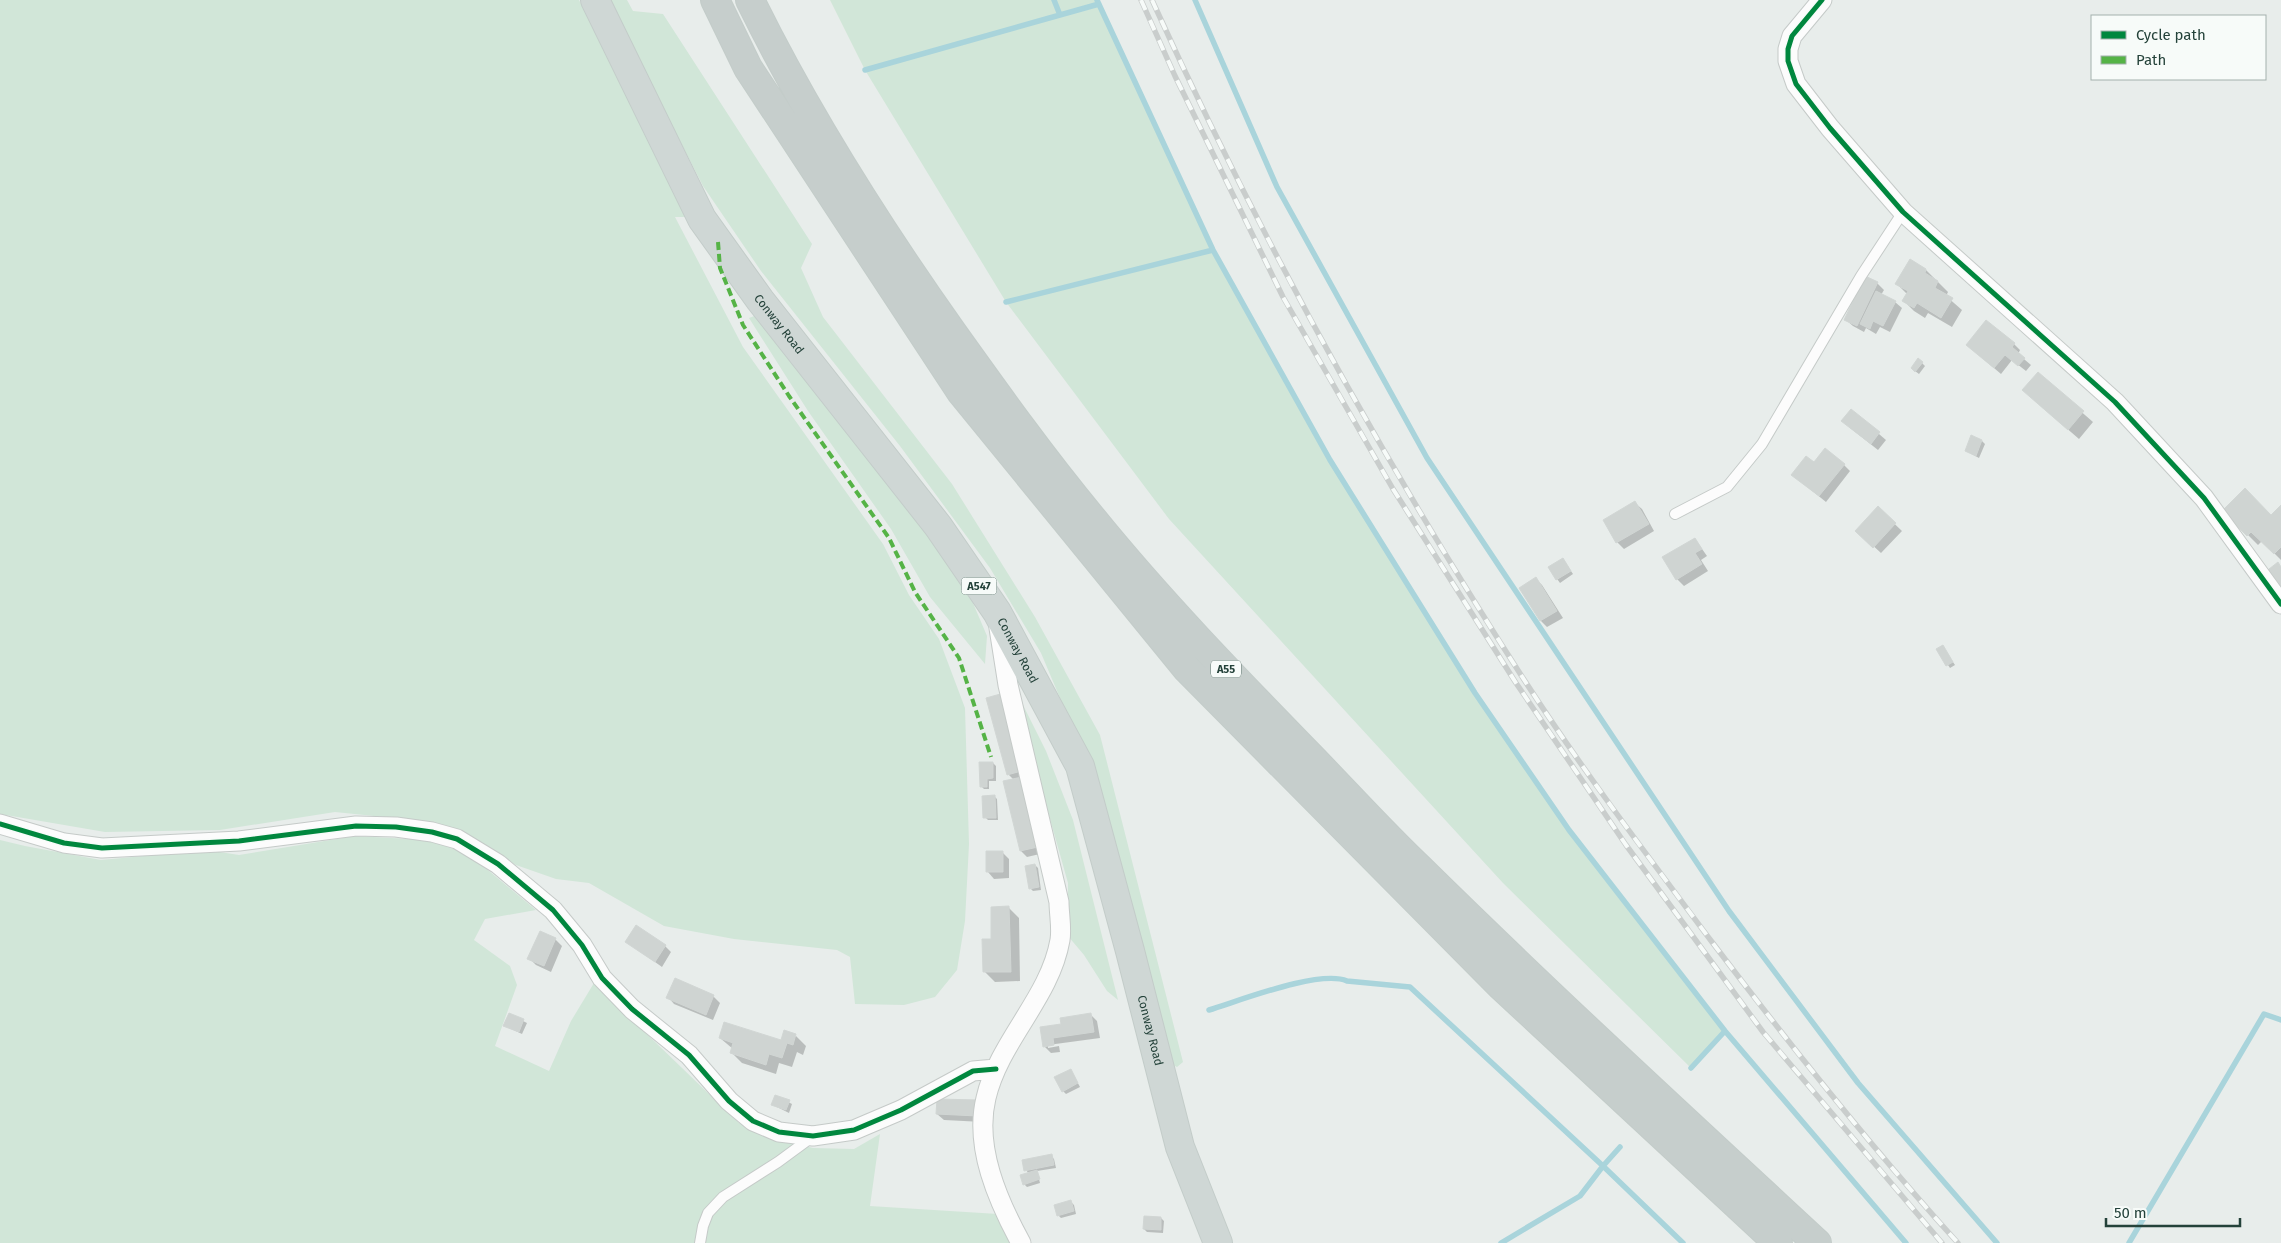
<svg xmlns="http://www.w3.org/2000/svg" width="2281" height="1243" font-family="'Fira Sans',sans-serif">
<rect width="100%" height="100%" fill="#e8edeb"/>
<!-- green -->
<path fill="#d1e6d8" d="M0 0H579L648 130 689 217H675L743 347 883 544 909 595 939 639 965 708 969 844 965 921 957 970 935 997 904 1005 855 1004 850 957 837 950 734 939 664 926 589 883 556 879 516 865 467 834 423 821 335 812 220 830 105 832 0 814Z
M608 0H627L633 11 663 14 812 244 801 268 823 317 952 484 1035 617 1100 735 1183 1062 1177 1067 1171 1064 1087 762 1041 653 990 568 900 446 761 271 703 186Z
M830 0H1097L1213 250 1330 460 1475 693 1569 830 1725 1031 1691 1068 1503 883 1169 519 1006 302 865 70Z
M757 315 916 517 973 603 987 636 985 664 930 597 891 529 808 411 749 318Z
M1021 701 1046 751 1073 820 1118 1000 1107 991 1084 955 1068 936V883L1029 744Z
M355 836 429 840 465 851 536 910 485 919 474 940 510 966 517 985 495 1046 549 1071 571 1021 594 983 739 1123 770 1137 813 1148 854 1149 880 1134 870 1206 998 1214 1010 1243H0V840L25 846 101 860 207 850 239 855Z"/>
<!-- shadow -->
<path fill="#0003" d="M1926 270 1948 292 1946 296 1962 310 1952 327 1928 313 1925 318 1914 311 1904 301 1907 294 1897 284Z
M1877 283 1884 290 1881 295 1895 302 1902 308 1890 332 1880 327 1876 334 1866 328 1864 332 1853 326 1846 320Z
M2014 344 2020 350 2018 354 2031 365 2026 371 2012 360 2001 374 1967 345Z
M1922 363 1925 366 1919 374 1915 371Z
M2038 374 2093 422 2079 439 2034 400Z
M1851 410 1886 440 1878 450 1849 427Z
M1982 441 1985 444 1979 458 1966 451Z
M1814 464 1844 465 1850 471 1826 502 1800 481Z
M1635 503 1642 509 1654 531 1624 549 1617 542 1605 521Z
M2281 507V560L2262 541 2258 545 2224 511 2271 516Z
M1878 508 1902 531 1881 553 1857 531Z
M1695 539 1707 556 1701 560 1708 571 1684 586 1677 579Z
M1565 562 1573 574 1560 583 1549 568Z
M1536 579 1542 585 1563 618 1547 627 1541 621 1521 588Z
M1943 647 1955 665 1950 668 1938 650Z
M1004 694 1044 853 1027 857 1021 851 1014 780 1008 774Z
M993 763 996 766V781H989V789H984L981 786Z
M994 796 997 799 998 820H988L985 817Z
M1002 852 1009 859V878L994 879 988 872Z
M1035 865 1038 868 1041 890 1033 891 1030 888Z
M1009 908 1019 918 1020 981 995 982 985 972 992 940Z
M540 933 555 939 562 946 551 972 536 965 529 958Z
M627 942 665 946 671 952 662 967Z
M713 996 720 1003 713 1020 674 1004 668 997Z
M509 1014 527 1023 522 1034 505 1026Z
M1091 1015 1097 1021 1100 1038 1048 1045V1048L1059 1046 1060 1052 1051 1053 1044 1046 1062 1025Z
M796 1036 806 1046 803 1055 797 1052 792 1067 779 1063 776 1074 742 1063 731 1052 733 1049 720 1038 781 1042Z
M1071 1070 1080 1087 1066 1094 1063 1091Z
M776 1096 792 1104 789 1113 773 1105Z
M977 1101 983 1122 944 1120 937 1114Z
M1051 1156 1054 1159 1056 1168 1037 1171 1040 1183 1027 1187 1024 1184 1029 1174 1026 1170Z
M1071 1202 1074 1205 1076 1214 1061 1218 1058 1215Z
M1161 1218 1164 1221 1163 1233 1147 1232 1144 1229Z"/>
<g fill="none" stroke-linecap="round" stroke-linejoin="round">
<!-- stream -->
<path stroke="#a9d4db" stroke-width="5.5" d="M1054 0 1060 15
M1097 0 1213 250 1330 460 1475 693 1569 830 1725 1031 1906 1243
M1195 0 1277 187 1427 458 1729 911 1858 1083 1997 1243
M865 70 1099 4
M1006 302 1213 250
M1209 1010C1239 1001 1320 969 1347 981L1410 987 1603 1166 1580 1196 1501 1243
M1691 1068 1725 1031
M1620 1147 1603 1166 1683 1243
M2129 1243 2264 1014 2281 1020"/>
</g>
<!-- building -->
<path fill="#cfd4d2" stroke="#d1d6d4" d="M1910 259 1926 269 1925 273 1938 281 1935 288 1953 298 1941 318 1917 303 1914 308 1902 301 1908 291 1895 284Z
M1865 276 1878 282 1857 326 1844 320Z
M1876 291 1896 301 1883 326 1873 321 1870 329 1860 324Z
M1986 320 2015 343 2012 347 2025 358 2018 366 2005 355 1994 368 1966 345Z
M1918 358 1923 362 1915 372 1911 368Z
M2038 372 2084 411 2068 430 2022 390Z
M1851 409 1880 432 1871 444 1841 421Z
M1971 435 1982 440 1976 456 1965 451Z
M1825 448 1845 464 1819 496 1791 475 1806 456 1814 462Z
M2245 488 2271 515 2281 505V547L2274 554 2251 532 2247 536 2222 511Z
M1635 501 1649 524 1616 543 1603 520Z
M1878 506 1896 523 1873 548 1855 531Z
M1695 538 1702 549 1695 553 1702 564 1676 580 1662 557Z
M1563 558 1571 571 1556 580 1548 567Z
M2278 562 2281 567V595L2264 573Z
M1536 577 1557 611 1540 621 1519 588Z
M1943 645 1953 662 1946 666 1936 649Z
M1004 693 1025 770 1007 775 986 698Z
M979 762H993V778L987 779V787H980Z
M1022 777 1038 847 1020 851 1003 781Z
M995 795 996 818H983L982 796Z
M986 851H1003V872H986Z
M1035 864 1039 887 1029 889 1025 866Z
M1009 906 1011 972H983L982 939H991V907Z
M636 925 666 945 655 962 625 942Z
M540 931 556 938 544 966 527 959Z
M675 978 714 995 706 1015 666 998Z
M509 1013 524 1019 519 1032 503 1026Z
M1091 1013 1094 1032 1053 1038 1054 1045 1043 1047 1040 1027 1061 1024 1060 1018Z
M724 1022 781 1040 784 1030 796 1034 793 1045 787 1043 782 1058 769 1054 766 1065 730 1053 733 1043 719 1038Z
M1071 1069 1078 1083 1062 1092 1054 1077Z
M775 1095 790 1100 786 1110 771 1105Z
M937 1099 978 1100 977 1116 936 1114Z
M1052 1154 1054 1165 1024 1171 1022 1160Z
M1037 1170 1040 1179 1023 1185 1020 1175Z
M1071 1200 1074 1211 1057 1216 1054 1205Z
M1144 1216 1161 1217V1230L1143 1229Z"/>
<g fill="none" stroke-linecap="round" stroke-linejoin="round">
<defs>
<path id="service" d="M1675 514 1727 487 1762 444 1861 276 1903 212
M700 1243 703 1226 708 1213 723 1197 778 1162 812 1137"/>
<path id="minor" d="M1822 0 1792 36 1788 49V61L1796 84 1830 128 1903 212 2115 402 2204 498 2281 604
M999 628 1008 685 1059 902C1059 914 1062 928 1060 940 1050 998 999 1041 986 1098 974 1147 998 1201 1021 1243
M0 824 64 843 102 848 239 841 356 826 396 827 432 832 457 839 498 864 553 910 582 945 602 978 632 1009 689 1055 729 1101 753 1121 779 1132 813 1136 854 1130 901 1110 973 1071 996 1069"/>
<g id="primary">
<path id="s1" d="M595 0 702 219 760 300 938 526 997 612 1080 766 1130 951 1180 1147 1218 1243"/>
</g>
<path id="trunk" d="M715 0 748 68 961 392 1187 669 1500 985 1778 1243
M750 0C807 116 877 226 952 332 997 395 1042 458 1091 517 1159 601 1234 678 1309 755 1346 793 1381 832 1419 868 1549 996 1683 1119 1817 1243"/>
</defs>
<!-- service casing -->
<use href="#service" stroke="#c5cac8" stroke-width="12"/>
<!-- minor casing -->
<use href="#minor" stroke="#c5cac8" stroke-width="21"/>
<!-- primary casing -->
<use href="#primary" stroke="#c3ccc9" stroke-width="30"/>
<!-- trunk casing -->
<use href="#trunk" stroke="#c3ccc9" stroke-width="30"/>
<!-- service -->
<use href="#service" stroke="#fcfcfc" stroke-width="10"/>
<!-- minor -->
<use href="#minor" stroke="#fcfcfc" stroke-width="19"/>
<!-- primary -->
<use href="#primary" stroke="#cfd7d5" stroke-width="28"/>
<!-- trunk -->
<use href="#trunk" stroke="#c6cecc" stroke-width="28"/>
<defs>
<path id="rail" d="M1141 0 1175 76 1283 297 1393 489 1516 683 1626 845 1763 1032 1942 1243
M1152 0C1258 234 1382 459 1521 675 1580 767 1647 855 1712 942 1790 1045 1871 1147 1958 1243"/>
</defs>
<!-- rail casing -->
<use href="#rail" stroke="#c9cdcc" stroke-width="5.5"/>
<!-- rail -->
<use href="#rail" stroke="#f7fbf9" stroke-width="4" stroke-dasharray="11" stroke-linecap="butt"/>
<!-- quiet -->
<path stroke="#55b346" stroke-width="4" stroke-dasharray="8 4" stroke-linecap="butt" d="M718 242 720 268 743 325 789 396 889 538 915 592 959 658 991 757"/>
<defs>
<path id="cycleway" d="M1822 0 1792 36 1788 49V61L1796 84 1830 128 1903 212 2115 402 2204 498 2281 604
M0 824 64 843 102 848 239 841 356 826 396 827 432 832 457 839 498 864 553 910 582 945 602 978 632 1009 689 1055 729 1101 753 1121 779 1132 813 1136 854 1130 901 1110 973 1071 996 1069"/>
</defs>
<!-- cycleway casing -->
<use href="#cycleway" stroke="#f7fbf9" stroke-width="8"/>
<!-- cycleway -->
<use href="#cycleway" stroke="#00873e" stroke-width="5"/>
</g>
<g text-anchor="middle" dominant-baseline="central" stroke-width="4.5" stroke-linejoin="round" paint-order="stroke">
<!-- shield labels -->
<g fill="#f7fbf9" stroke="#637a73" stroke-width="1">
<rect x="961.5" y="577.5" width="35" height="17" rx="4"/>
<rect x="1211" y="660.5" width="30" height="17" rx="4"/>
</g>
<g font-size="11" font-weight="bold" fill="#24423a">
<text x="979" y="586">A547</text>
<text x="1226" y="669">A55</text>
</g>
<!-- street labels -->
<g font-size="12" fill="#24423a" stroke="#f7fbf9">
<text stroke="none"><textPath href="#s1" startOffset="374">Conway Road</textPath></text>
<text stroke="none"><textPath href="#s1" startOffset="779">Conway Road</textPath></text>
<text stroke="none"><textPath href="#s1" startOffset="1184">Conway Road</textPath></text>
</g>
</g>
<!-- legend -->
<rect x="2091" y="15" width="175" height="65" fill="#f7fbf9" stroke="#a3b1ad"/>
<rect x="2101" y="31" width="25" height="8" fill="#00873e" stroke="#a3b1ad"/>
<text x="2136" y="40" font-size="15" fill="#24423a">Cycle path</text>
<rect x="2101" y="56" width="25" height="8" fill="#55b346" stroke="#a3b1ad"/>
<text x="2136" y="65" font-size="15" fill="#24423a">Path</text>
<!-- scale -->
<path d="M2106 1218v8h134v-8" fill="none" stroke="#24423a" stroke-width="2.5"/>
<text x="2114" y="1218" font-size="15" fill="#24423a" stroke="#f7fbf9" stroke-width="4" paint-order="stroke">50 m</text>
</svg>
